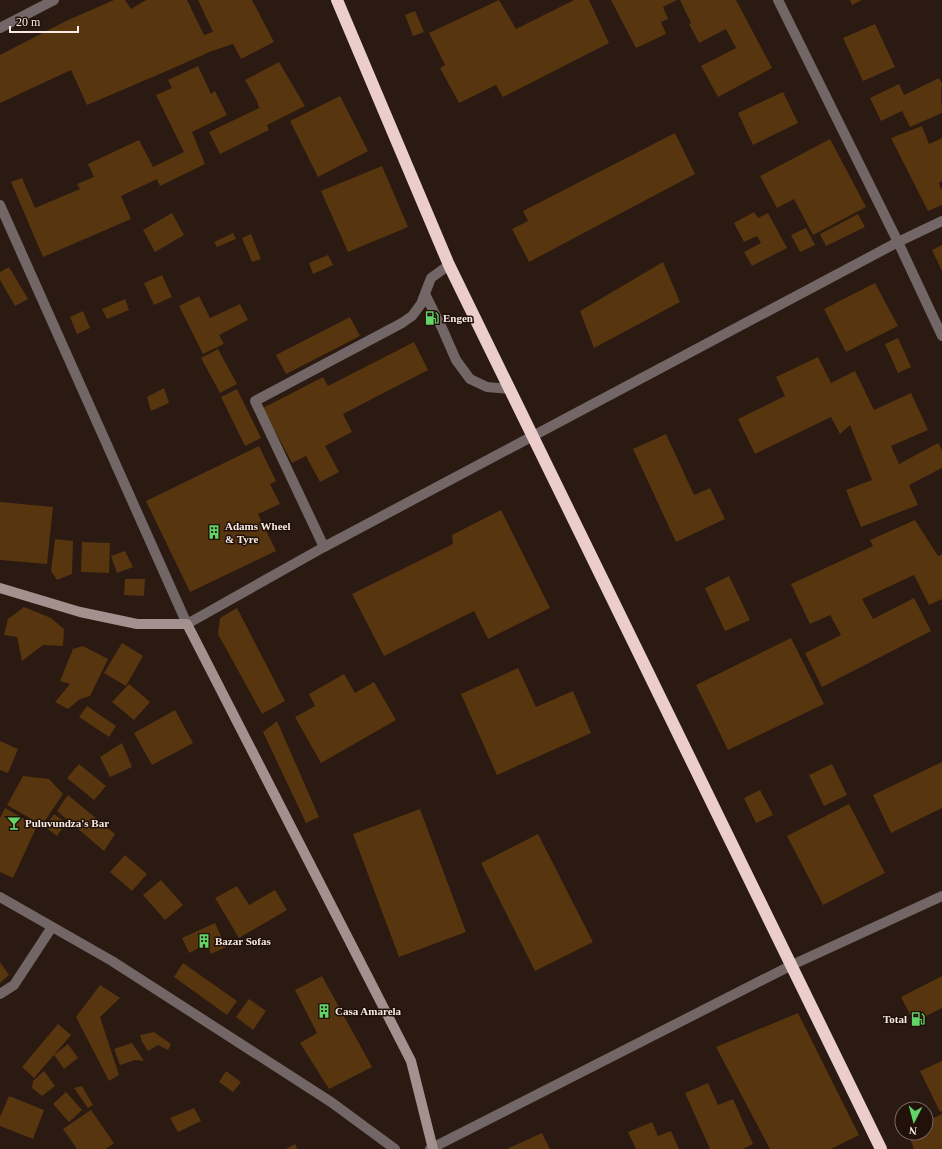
<svg xmlns="http://www.w3.org/2000/svg" width="942" height="1149" font-family="Georgia,serif">
<rect width="100%" height="100%" fill="#2b1a11"/>
<!-- building -->
<path fill="#56350f" d="M114 0H125L131 9 146 0H187L204 35 213 32 198 0H252L274 42 241 59 233 44 212 51 162 73 87 105 71 70 0 103V55L66 21Z
M499 0 516 29 574 0H589L609 43 503 97 496 85 459 103 440 68 445 65 429 33Z
M611 0H677L663 7 668 19 661 22 666 34 636 48Z
M680 0H736L772 68 718 97 701 66 736 48 726 29 699 43 689 24 691 23Z
M850 0H862L852 5Z
M415 11 424 32 413 36 405 15Z
M875 24 895 67 863 81 843 38Z
M279 62 305 106 267 125 269 130 220 154 209 132 259 108 257 101 245 80Z
M198 66 211 94 215 91 227 115 192 132 205 164 160 186 157 179 121 196 131 219 43 257 11 182 22 178 35 208 80 189 77 184 94 177 88 164 139 140 153 167 184 152 156 95 172 88 168 80Z
M939 78 942 84 941 93 942 113 910 127 902 111 881 121 870 98 899 84 904 95Z
M783 92 798 123 753 145 738 113Z
M340 96 368 151 318 177 290 121Z
M922 126 929 144 942 138V181L939 183 941 189H942V205L928 211 891 138Z
M675 133 695 174 529 262 512 229 528 221 523 211Z
M830 139 866 207 813 235 794 199 777 208 760 176Z
M382 166 408 227 348 252 321 191Z
M754 212 758 218 768 213 787 248 752 266 744 252 761 243 757 236 744 242 734 223Z
M172 213 184 235 155 252 143 230Z
M858 214 865 227 826 246 820 234Z
M806 228 815 245 800 252 791 235Z
M233 233 236 239 217 247 214 242Z
M251 234 261 259 252 262 242 238Z
M942 245V271L932 250Z
M328 255 333 265 313 274 309 263Z
M663 262 680 302 594 348 580 311Z
M9 267 28 299 15 306 0 280V272Z
M162 275 172 297 154 305 144 283Z
M875 283 898 326 846 352 824 309Z
M199 296 210 318 240 304 248 320 219 335 224 344 203 354 179 306Z
M125 299 129 310 107 319 102 309Z
M83 311 90 328 77 334 70 317Z
M350 317 360 336 286 374 276 355Z
M898 338 911 367 898 373 885 344Z
M414 342 428 370 343 414 352 432 325 446 339 472 320 482 306 456 292 463 263 408 323 377 328 386Z
M218 349 237 384 220 393 201 358Z
M818 357 831 383 855 371 874 410 911 393 928 430 891 446 899 464 938 443 942 450V468L909 485 918 505 861 527 846 490 872 480 850 425 840 434 831 417 755 454 738 419 785 396 776 377Z
M164 388 169 403 151 411 147 397Z
M237 389 261 438 245 446 221 397Z
M666 434 694 495 710 488 725 519 676 542 633 449Z
M259 446 276 481 270 484 280 504 258 514 276 551 190 592 146 501Z
M0 502 53 507 47 564 0 560Z
M501 510 550 608 488 639 474 611 384 656 352 594 453 544 452 535Z
M915 520 938 556 942 554V599L929 605 914 575 862 599 873 619 914 598 931 631 822 687 805 653 841 635 830 615 810 624 791 584 873 546 870 540Z
M55 539 73 541 72 574 57 580 51 571Z
M82 542 110 543 109 573 81 572Z
M125 551 133 567 117 573 111 556Z
M729 576 750 620 725 631 705 588Z
M125 579H145L144 596 124 595Z
M24 607 51 618 64 629 63 646 43 645 22 661 17 637 4 635 8 619Z
M237 608 285 701 262 714 218 634 220 618Z
M791 638 824 704 728 750 696 685Z
M122 643 143 656 126 686 104 673Z
M83 646 108 659 90 696 80 699 68 709 55 702 70 684 60 681 73 649Z
M518 668 536 707 573 691 591 733 497 775 461 694Z
M344 674 355 693 374 682 396 720 321 763 295 717 315 706 309 694Z
M129 684 150 702 134 720 112 702Z
M87 706 116 726 109 737 79 717Z
M175 710 193 743 152 765 134 733Z
M277 721 319 817 306 823 263 732Z
M0 741 18 749 8 773 0 770Z
M122 743 132 767 110 777 100 757Z
M942 762V808L891 833 873 795Z
M79 764 106 786 94 800 67 778Z
M832 764 847 795 824 806 809 775Z
M23 776 49 779 63 794 42 825 7 805Z
M760 790 773 815 756 823 744 798Z
M68 795 115 834 104 851 57 811Z
M849 804 885 873 823 905 787 836Z
M5 808 37 826 13 878 0 872V818Z
M420 809 466 932 399 957 353 834Z
M54 814 66 823 57 836 45 827Z
M538 834 593 942 535 971 481 863Z
M125 855 147 874 132 891 110 872Z
M161 880 183 905 165 920 143 895Z
M237 886 249 905 275 890 287 910 239 938 215 898Z
M215 923 226 947 211 954 207 944 189 953 182 938Z
M0 962 9 975 0 983Z
M183 963 237 1001 227 1015 174 977Z
M322 976 372 1067 329 1089 300 1043 317 1033 295 990Z
M942 976V1008L914 1022 901 997Z
M100 985 120 998 100 1017 119 1075 109 1081 76 1017Z
M249 999 266 1011 253 1030 236 1017Z
M798 1013 859 1135 831 1149H770L716 1047Z
M58 1024 71 1035 34 1078 22 1067Z
M154 1032 171 1044 168 1050 158 1045 148 1051 142 1042 140 1035Z
M132 1043 144 1061 135 1060 120 1065 114 1049Z
M68 1044 78 1058 64 1069 54 1055Z
M942 1061V1111L940 1112 920 1071Z
M44 1071 55 1086 42 1096 32 1088 33 1081Z
M226 1071 241 1082 233 1092 219 1082Z
M708 1083 718 1105 733 1099 753 1144 743 1149H710L685 1093Z
M82 1086 93 1105 88 1108 74 1088Z
M66 1092 82 1110 69 1122 53 1104Z
M9 1096 44 1110 33 1139 0 1126V1117Z
M194 1108 201 1121 178 1132 170 1118Z
M91 1110 114 1143 106 1149H77L63 1129Z
M942 1114V1149H914L908 1133H926V1121Z
M652 1122 658 1136 671 1131 679 1149H636L628 1132Z
M542 1133 550 1149H507Z
M295 1144 297 1149H286Z"/>
<g fill="none" stroke-linecap="round" stroke-linejoin="round">
<!-- lane -->
<path stroke="#726766" stroke-width="10" d="M425 294 442 328 456 360 470 379 487 387 510 389
M324 547 255 401 402 323 412 316 421 304 431 278 449 265"/>
<!-- street -->
<path stroke="#726766" stroke-width="10" d="M778 0 898 242 942 336
M0 28 54 0
M0 205 187 624 324 547 898 242 942 221
M0 897 112 961 331 1102 395 1149
M0 994 14 985 52 927
M430 1149 792 965 942 896"/>
<!-- secondary -->
<path stroke="#a3918f" stroke-width="10" d="M0 588 80 612 137 624H187L411 1061 433 1149"/>
<!-- highway -->
<path stroke="#ebcecb" stroke-width="12" d="M337 0 449 265 881 1149"/>
</g>
<!-- icons -->
<defs>
<symbol id="fuel-bare" viewBox="-9 -9 18 18"><path d="M-5.5-6h7V0h2V4h1.3V-2.5L3-4.5l.8-.8L6-3V5H2.5V1h-1V6h-7ZM-4.2-4.7v3.2H.2V-4.7Z" fill="#63d468" stroke="#211109" stroke-width="2.5" paint-order="stroke"/></symbol>
<symbol id="building-bare" viewBox="-9 -9 18 18"><path d="M-4-6H4V6H1V3H-1V6H-4ZM-2.5-4.3h1.7v1.8h-1.7ZM.8-4.3h1.7v1.8H.8ZM-2.5-1h1.7V.8h-1.7ZM.8-1h1.7V.8H.8Z" fill="#63d468" stroke="#211109" stroke-width="2.5" paint-order="stroke"/></symbol>
<symbol id="bar-bare" viewBox="-9 -9 18 18"><path d="M-6-5H6L.8 .8V4.5H3.5V6h-7V4.5H-.8V.8Z" fill="#63d468" stroke="#211109" stroke-width="2.5" paint-order="stroke"/></symbol>
</defs>
<g fill-rule="evenodd">
<use href="#fuel-bare" x="422" y="308" width="20" height="20"/>
<use href="#building-bare" x="204" y="522" width="20" height="20"/>
<use href="#bar-bare" x="4" y="813" width="20" height="20"/>
<use href="#building-bare" x="194" y="931" width="20" height="20"/>
<use href="#building-bare" x="314" y="1001" width="20" height="20"/>
<use href="#fuel-bare" x="908" y="1009" width="20" height="20"/>
</g>
<g text-anchor="middle" dominant-baseline="central" stroke-width="3" stroke-linejoin="round" paint-order="stroke">
<!-- poi labels -->
<g font-size="11" font-weight="bold" fill="#f8ebe5" stroke="#211109" text-anchor="start">
<text x="443" y="318">Engen</text>
<text x="225" y="526">Adams Wheel<tspan x="225" dy="13">&amp; Tyre</tspan></text>
<text x="25" y="823">Puluvundza's Bar</text>
<text x="215" y="941">Bazar Sofas</text>
<text x="335" y="1011">Casa Amarela</text>
<text x="907" y="1019" text-anchor="end">Total</text>
</g>
</g>
<!-- north arrow -->
<g transform="translate(914 1121) rotate(186)"><circle r="19" fill="#211109" stroke="#776861"/>
<path d="M0-3L7 15L0 10L-7 15Z" fill="#63d468"/>
<text y="-6" font-size="11" font-weight="bold" text-anchor="middle" fill="#f8ebe5">N</text>
</g>
<!-- scale -->
<path d="M10 26v6h68v-6" fill="none" stroke="#f8ebe5" stroke-width="2"/>
<text x="16" y="26" font-size="12" fill="#f8ebe5" stroke="#211109" stroke-width="3" paint-order="stroke">20 m</text>
</svg>
